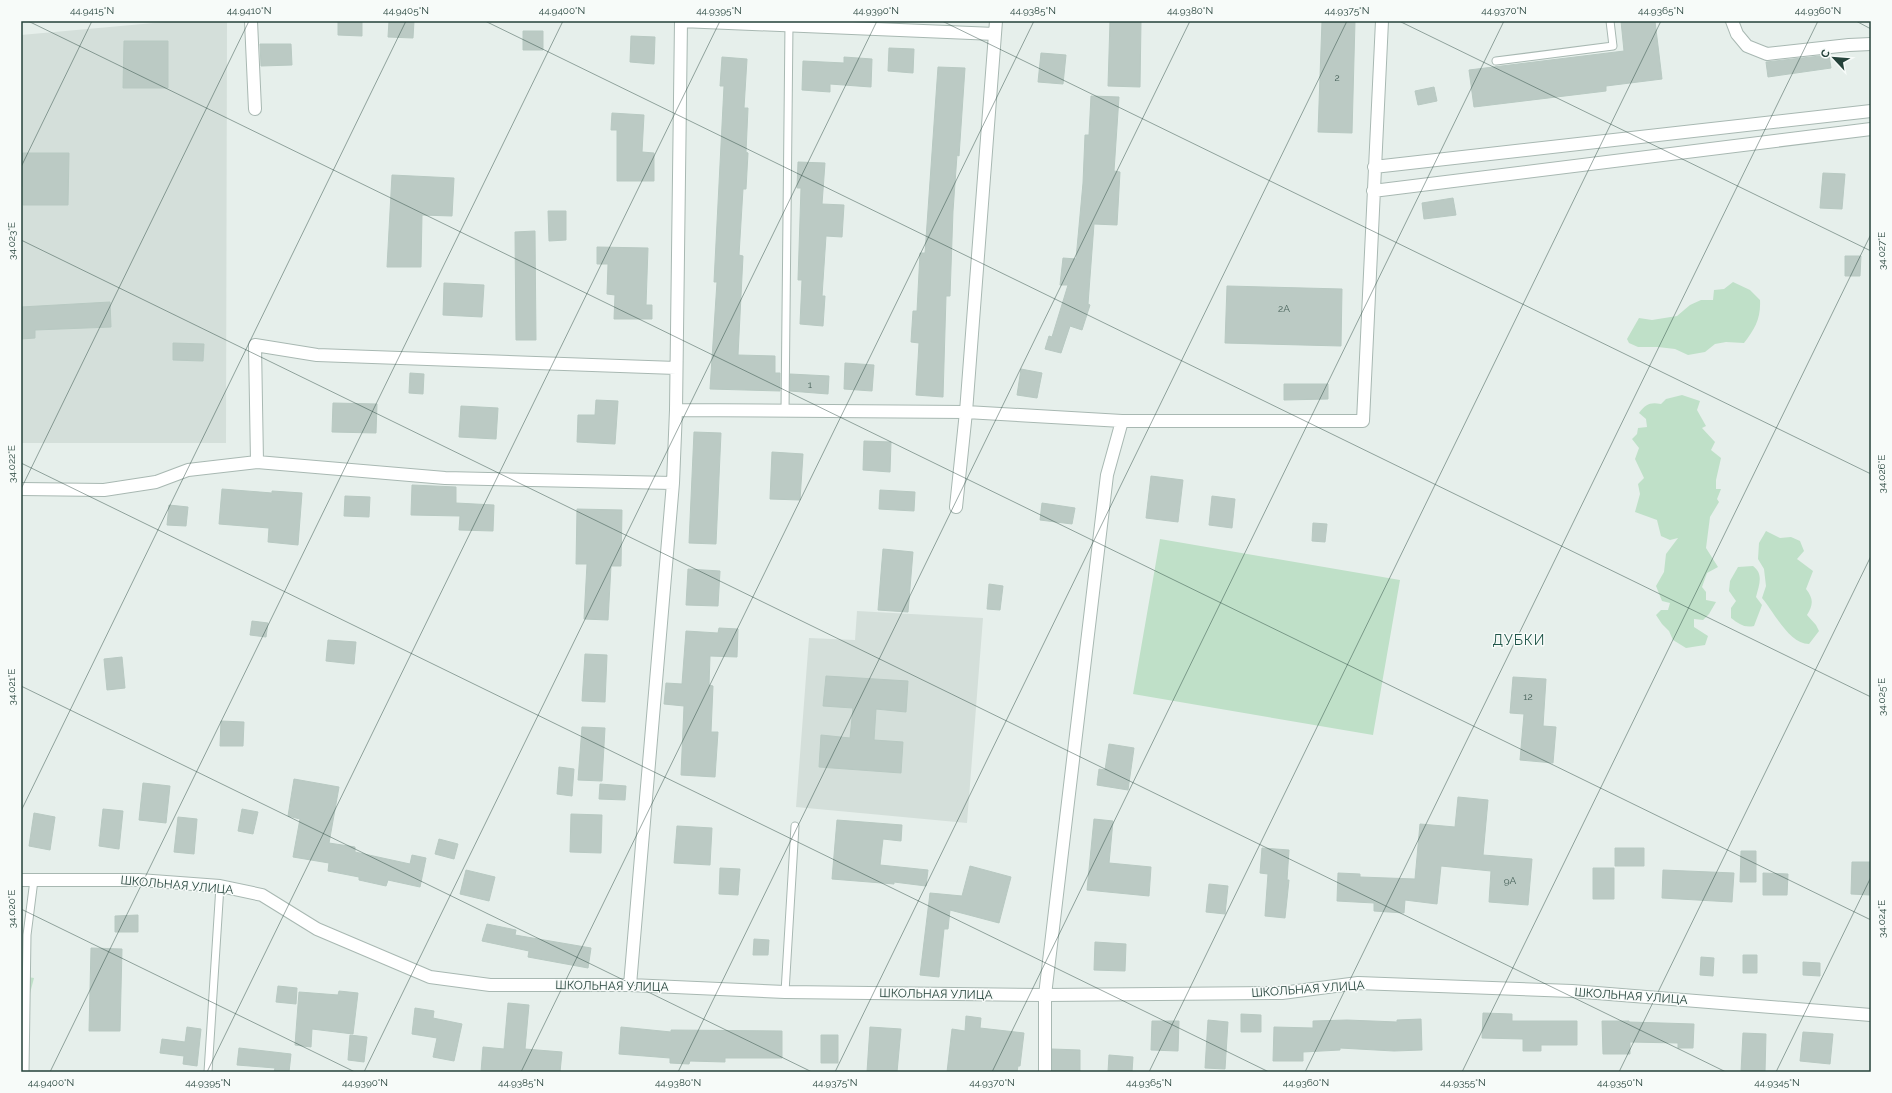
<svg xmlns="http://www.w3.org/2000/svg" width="1892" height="1093" font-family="Raleway,sans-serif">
<rect width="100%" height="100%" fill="#e6efeb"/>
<!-- built -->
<path fill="#d4dfda" d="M176 21H227L226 443H21V35Z
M857 611 983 618 967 823 796 807 809 638 855 640Z"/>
<!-- green -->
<path fill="#bfe0c8" d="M1733 282 1750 290 1760 300C1761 318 1755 329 1744 343L1726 342 1715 344 1705 352 1688 355 1675 349 1658 347H1638L1629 343 1627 339 1639 318 1652 320 1677 316 1690 305 1701 300H1713L1714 290 1724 289Z
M1682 395 1700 401 1697 410 1706 426 1702 428 1715 442 1711 450 1721 458 1716 480V489H1721L1717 499 1719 502 1710 517 1706 548 1718 567 1707 573 1702 587 1706 592V600L1716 602 1709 614 1703 620 1694 619V627L1708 636 1705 645 1686 648 1673 640 1669 631 1662 624 1656 615 1661 610H1668L1670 603 1662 601 1656 586 1664 572 1666 554 1678 538 1670 540 1661 536 1657 520 1635 512 1640 494 1638 484 1644 478 1635 459 1639 448 1632 439 1637 434 1638 428 1647 427 1646 419 1639 413C1646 404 1650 402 1661 404L1666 399Z
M1766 531 1780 538 1791 537 1800 541 1804 551 1797 559 1813 571 1806 589C1814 599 1813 605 1807 615L1816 625 1819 631 1809 644C1789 644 1774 612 1762 598L1766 586 1764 569 1758 559 1759 543Z
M1160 539 1400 580 1373 735 1133 694Z
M1753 566C1764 574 1759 585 1756 597L1762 605 1754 626C1744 628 1739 624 1731 618V608L1736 601 1729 591 1730 581 1738 567Z
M21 976 34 978 21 1028Z"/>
<!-- building -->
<path fill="#bbcac4" stroke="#b8c9c2" d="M338 21H362V36L338 35Z
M389 21H414L413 38 388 37Z
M1110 21H1141L1140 87 1108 86Z
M1322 21H1355L1352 133 1318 132Z
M1621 21H1655L1662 79 1606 86V91L1474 107 1469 70 1624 51Z
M523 31H543V50H523Z
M631 36 655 37 654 64 630 62Z
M124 41H168V88H123Z
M260 44H291L292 65 261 66Z
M889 48 914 49 913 73 888 71Z
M1041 53 1066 55 1063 84 1038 82Z
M1829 55 1831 68 1768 77 1766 62Z
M722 57 747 59 744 108H748L746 152 748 153 746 189H743L739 255 743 256 738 355 775 356V373H780V391L710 389 717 282H714L724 86H720Z
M844 57 872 59 871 87 830 84V92L802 90 803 61 844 63Z
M938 67 965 68 959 156 957 155 953 211 950 296H946L943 397 916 395 919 343 911 342 913 311H917L920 253H925Z
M1434 87 1437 101 1418 105 1415 91Z
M1091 96 1119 97 1114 171 1120 172 1117 225 1094 224 1088 304 1090 305 1082 330 1070 326 1061 353 1045 349 1049 336 1052 337 1068 285H1060L1063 258 1076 259 1083 183 1085 135H1089Z
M612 113 644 115 642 152 654 153V181H617V130H611Z
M23 153H69L68 205H23V186H21V154Z
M798 162 825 163 822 204 844 205 842 237 826 236 822 296H825L823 326 800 324 802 280H798L801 188H797Z
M1823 173 1845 174 1842 209 1820 208Z
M392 175 454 178 452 216 422 215 421 267H387Z
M1453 198 1456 215 1424 219 1422 203Z
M548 211H566V240L549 241Z
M535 231 536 340H516L515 232Z
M597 247 648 248 646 305H652V319H614L615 295 607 294 608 264H597Z
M1845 256H1861L1860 276H1845Z
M444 283 484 285 482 317 443 315Z
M1227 286 1342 289 1341 346 1225 343Z
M110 302 111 327 35 330V338L21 339V307Z
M173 343 204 344 203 361 173 360Z
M845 363 874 365 872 391 844 389Z
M1021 369 1042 373 1037 398 1017 395Z
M410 373 424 374 423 394 409 393Z
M790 374 829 376 828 394 790 391Z
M1284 384H1328V399L1284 400Z
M596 400 618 401 615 444 577 442 578 415H595Z
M333 403 377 404 376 433 332 432Z
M461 406 498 408 496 439 459 437Z
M694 432 721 433 716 544 689 543Z
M864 441 891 442 890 472 863 470Z
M772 452 803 454 800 500 770 499Z
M1151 476 1183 480 1178 522 1146 518Z
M412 485 456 487V503L494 505 493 531 459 530 460 516 411 515Z
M222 489 272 493V491L302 493 298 545 268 542 269 528 219 524Z
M880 490 915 492 914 511 879 509Z
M345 496 370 497 369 517 344 516Z
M1212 496 1235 499 1232 528 1209 525Z
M1042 503 1075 508 1072 524 1040 520Z
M169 505 188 507 186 526 167 525Z
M577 509 622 510 621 566H611L608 620 584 619 587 564H576Z
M1313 523 1327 524 1325 542 1312 541Z
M883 549 913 552 908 612 878 610Z
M688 569 720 571 718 606 686 605Z
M989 584 1003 586 1000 610 987 609Z
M252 621 268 623 266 637 250 635Z
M719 628 738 629 737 657 710 656 709 685 713 686 711 732H718L715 777 681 775 684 706 664 704 666 683 682 684 686 631 718 633Z
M328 640 356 642 354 664 326 661Z
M585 654 607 655 605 702 582 701Z
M122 657 125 688 107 690 104 659Z
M826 676 908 681 906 712 876 709 874 740 903 742 901 773 819 767 821 735 850 738 853 708 823 706Z
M1513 677 1546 679 1543 726 1556 727 1553 763 1520 760 1524 714 1510 713Z
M221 721 244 722 243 746H220Z
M582 727 605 728 602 781 578 780Z
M1109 744 1134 748 1128 790 1097 785 1099 769 1105 770Z
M559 767 574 769 572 796 557 794Z
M294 779 339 787 329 843 355 847V852L410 864 412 855 426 858 420 887 388 880 386 886 359 880V877L328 871 329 863 293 857 300 819 288 816Z
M143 783 170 786 166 823 139 820Z
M600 784 626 786 625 800 599 799Z
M1458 797 1488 800 1483 855 1532 859 1528 905 1489 902 1491 871 1441 866 1437 904 1405 900 1404 913 1374 911V903L1337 901 1338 873 1360 874V877L1415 879 1420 824 1455 827Z
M103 809 123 811 119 849 99 846Z
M242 809 258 812 253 834 238 831Z
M34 813 55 817 50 850 29 846Z
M571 814 602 815 601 853 570 852Z
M178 817 197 819 194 854 174 852Z
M1094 819 1113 821 1109 863 1151 867 1149 896 1087 890Z
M837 820 902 825 901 841 883 839 880 865 928 870 926 886 894 882V884L832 879Z
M677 826 712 828 710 865 674 863Z
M439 839 458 844 454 859 435 854Z
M1262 848 1289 850 1287 880H1289L1285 918 1265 916 1268 874 1260 873Z
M1615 848H1644V866H1615Z
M1741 851H1756V882H1740Z
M1852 862H1871V895L1851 894Z
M970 866 1011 877 999 923 950 910 948 929H944L939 977 920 975 930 893 962 896Z
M720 868 740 869 738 895 719 894Z
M1593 868H1614V899H1593Z
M466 870 495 877 489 901 460 894Z
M1663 870 1734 873 1732 902 1662 898Z
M1763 873 1788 874 1787 895H1763Z
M1209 884 1228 886 1225 914 1206 912Z
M138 915V932H115V916Z
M487 924 516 930 515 935 591 948 588 968 528 957 529 951 482 941Z
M754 939 769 940 768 955H753Z
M1095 942 1126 944 1125 971 1094 970Z
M91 948 122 949 120 1031H89Z
M1743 955H1757V973H1743Z
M1701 957 1714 958 1713 976 1700 975Z
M1803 962 1820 963V976L1803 975Z
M278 986 297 988 296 1004 276 1002Z
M339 991 358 993 353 1034 312 1029 311 1047 295 1045 299 992 338 995Z
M508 1003 529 1005 525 1049 562 1052 560 1072H481L483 1047 504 1049Z
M415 1008 434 1011 433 1018 462 1024 454 1061 433 1057 437 1038 412 1034Z
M1483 1013 1512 1014V1021H1577V1045H1541V1051H1523V1039L1482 1038Z
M1241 1014 1261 1015V1032H1241Z
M966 1016 981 1018 980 1028 1024 1033 1020 1066H1018L1017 1072H947L952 1029 965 1031Z
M1421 1019 1422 1050 1394 1051 1340 1048V1050L1303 1052V1061H1273L1274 1027 1313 1028V1021L1347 1020 1397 1022V1020Z
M1208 1020 1228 1022 1225 1069 1205 1068Z
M1152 1021H1179L1178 1051 1151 1050Z
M1602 1021H1629V1022L1694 1024 1693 1048H1678V1043L1630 1042V1054H1603Z
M187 1027 201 1029 197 1066 183 1064 184 1056 160 1053 162 1039 185 1042Z
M621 1027 671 1032V1030L782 1031V1058H725V1062L690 1061 689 1064 670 1063V1058L619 1054Z
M870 1027 901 1029 897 1072H867Z
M1803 1032 1833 1034 1830 1064 1800 1061Z
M1743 1033 1766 1034 1765 1072H1741Z
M350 1035 367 1037 364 1062 348 1060Z
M821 1035H838V1063H821Z
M239 1048 291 1054 289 1072H274L275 1068 237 1065Z
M1052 1049 1080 1050V1072H1052Z
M1109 1055 1133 1057 1132 1072H1108Z"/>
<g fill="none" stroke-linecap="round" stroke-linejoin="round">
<defs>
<path id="lane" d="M1496 61 1613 46 1610 21
M785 411 789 24
M785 992 795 826
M25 1072 27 935 34 880
M208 1072 220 886"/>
<path id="street" d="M251 21 255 109
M1732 21 1737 34 1747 46 1767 54 1849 45 1871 44
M1374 167 1871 111
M1373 191 1871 129
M676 410 966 412 1122 421H1363L1382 21
M257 462 445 478 673 483
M21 489 104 490 156 482 188 470 257 462 255 345 317 355 676 368
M956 507 966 412 996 21
M21 880H139L220 886 262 895 317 929 430 977 490 985H630L785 992 1045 995 1282 993 1358 983 1572 991 1871 1015
M630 985 673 483 676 410 681 21 995 34
M1045 1072V995L1107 475 1122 421"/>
</defs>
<!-- lane casing -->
<use href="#lane" stroke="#a8b8b2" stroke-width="9"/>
<!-- street casing -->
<use href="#street" stroke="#a8b8b2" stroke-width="14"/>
<!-- lane -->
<use href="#lane" stroke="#fff" stroke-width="7"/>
<!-- street -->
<use href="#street" stroke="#fff" stroke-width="12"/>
</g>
<!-- ticks -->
<path fill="none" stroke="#24423a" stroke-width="1" stroke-opacity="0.45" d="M28 21 1871 920M485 21 1871 697M942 21 1871 474M1399 21 1871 251M1856 21 1871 29M21 167 92 21M21 240 1726 1072M21 463 1269 1072M21 489 249 21M21 686 812 1072M21 811 406 21M21 909 355 1072M50 1072 563 21M207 1072 720 21M364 1072 877 21M521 1072 1034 21M678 1072 1190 21M835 1072 1347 21M992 1072 1504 21M1149 1072 1661 21M1305 1072 1818 21M1462 1072 1871 234M1619 1072 1871 556M1776 1072 1871 877"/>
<g text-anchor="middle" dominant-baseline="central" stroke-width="3" stroke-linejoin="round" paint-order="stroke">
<!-- number labels -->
<g font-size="10" fill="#4a645c">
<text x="1337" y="77">2</text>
<text x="1284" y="308">2А</text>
<text x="810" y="384">1</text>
<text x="1528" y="696">12</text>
<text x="1510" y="880">9А</text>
</g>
<!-- street labels -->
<g font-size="12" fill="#24423a" stroke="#f7fbf9">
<text transform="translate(177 885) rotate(5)">ШКОЛЬНАЯ УЛИЦА</text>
<text transform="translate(612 986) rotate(1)">ШКОЛЬНАЯ УЛИЦА</text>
<text transform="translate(1308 989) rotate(-4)">ШКОЛЬНАЯ УЛИЦА</text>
<text transform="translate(936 994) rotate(1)">ШКОЛЬНАЯ УЛИЦА</text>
<text transform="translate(1631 996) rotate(4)">ШКОЛЬНАЯ УЛИЦА</text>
</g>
<!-- quarter labels -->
<g font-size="14" letter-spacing="1" fill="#1f5548" stroke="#f7fbf9">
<text x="1519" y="640">ДУБКИ</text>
</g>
</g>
<!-- border -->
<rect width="1892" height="1093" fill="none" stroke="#f7fbf9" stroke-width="44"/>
<!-- north arrow -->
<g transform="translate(1834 58) rotate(296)" stroke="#f7fbf9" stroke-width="3" paint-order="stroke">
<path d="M0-3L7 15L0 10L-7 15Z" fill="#24423a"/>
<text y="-6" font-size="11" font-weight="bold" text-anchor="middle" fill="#24423a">С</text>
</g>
<rect x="22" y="22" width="1848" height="1049" fill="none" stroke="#24423a" stroke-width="1.5"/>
<g font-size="10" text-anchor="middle" fill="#24423a">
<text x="92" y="14">44.9415°N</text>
<text x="249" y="14">44.9410°N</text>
<text x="406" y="14">44.9405°N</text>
<text x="562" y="14">44.9400°N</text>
<text x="719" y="14">44.9395°N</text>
<text x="876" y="14">44.9390°N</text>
<text x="1033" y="14">44.9385°N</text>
<text x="1190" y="14">44.9380°N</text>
<text x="1347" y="14">44.9375°N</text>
<text x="1504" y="14">44.9370°N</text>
<text x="1661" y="14">44.9365°N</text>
<text x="1818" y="14">44.9360°N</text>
<text transform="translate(11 241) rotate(-90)" y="4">34.023°E</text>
<text transform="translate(1881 251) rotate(-90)" y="4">34.027°E</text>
<text transform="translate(11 464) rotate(-90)" y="4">34.022°E</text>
<text transform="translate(1881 474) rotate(-90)" y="4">34.026°E</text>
<text transform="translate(11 687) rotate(-90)" y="4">34.021°E</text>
<text transform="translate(1881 697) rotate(-90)" y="4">34.025°E</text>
<text transform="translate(11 909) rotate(-90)" y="4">34.020°E</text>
<text transform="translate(1881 919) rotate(-90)" y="4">34.024°E</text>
<text x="51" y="1086">44.9400°N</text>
<text x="208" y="1086">44.9395°N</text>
<text x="365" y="1086">44.9390°N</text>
<text x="521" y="1086">44.9385°N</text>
<text x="678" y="1086">44.9380°N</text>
<text x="835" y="1086">44.9375°N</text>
<text x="992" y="1086">44.9370°N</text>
<text x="1149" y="1086">44.9365°N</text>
<text x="1306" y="1086">44.9360°N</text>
<text x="1463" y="1086">44.9355°N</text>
<text x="1620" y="1086">44.9350°N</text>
<text x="1777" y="1086">44.9345°N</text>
</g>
</svg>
